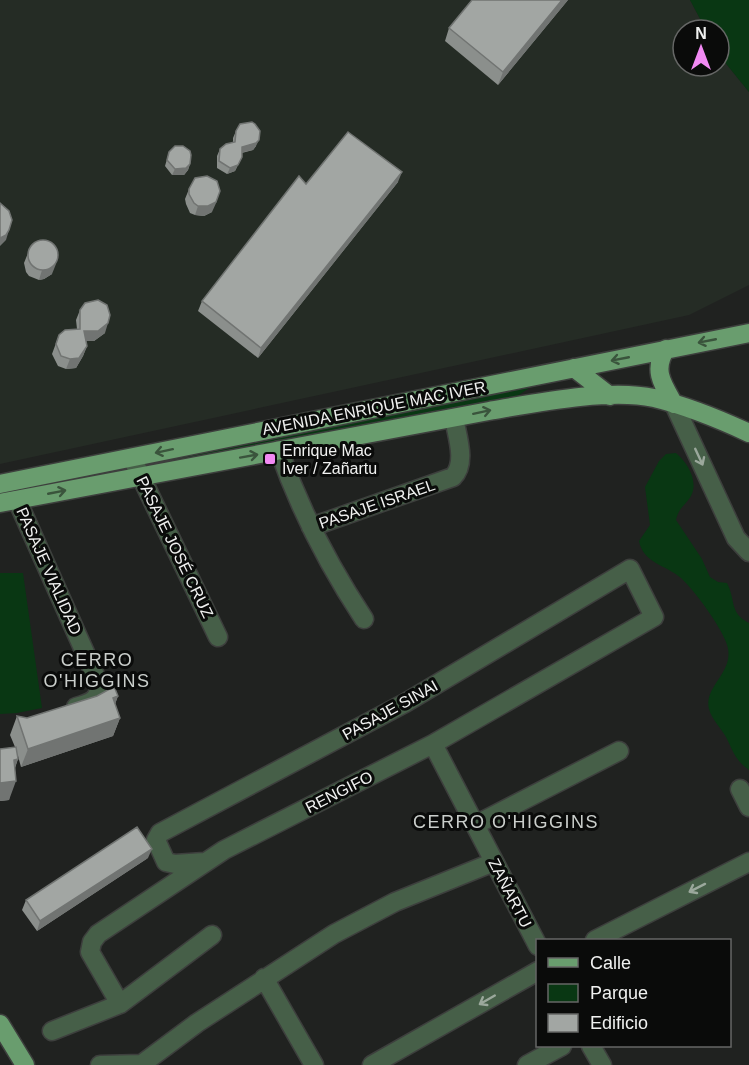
<svg xmlns="http://www.w3.org/2000/svg" width="749" height="1065" font-family="Helvetica,sans-serif">
<rect width="100%" height="100%" fill="#202220"/>
<!-- built -->
<path fill="#252c25" d="M0 0H690L706 30H683V66H719V55L749 92V285L689 315 0 464Z"/>
<!-- green -->
<path fill="#093713" d="M690 0H749V92L719 55V30H706Z
M532 382 528 389 514 398 0 500V487Z
M676 453C687 462 699 481 691 496 685 506 679 507 676 520L702 559 710 577 718 582 727 583C736 600 729 613 749 623V770C735 760 733 751 726 737 721 728 712 720 709 709 703 685 738 671 726 642 719 624 695 591 681 578 666 565 643 563 639 541L650 525 645 487 659 461 666 454Z
M0 573H23L42 708 17 713 0 714Z"/>
<g fill="none" stroke-linecap="round" stroke-linejoin="round">
<defs>
<path id="minor" d="M674 404 736 538 749 552
M279 450C300 510 329 566 364 619
M132 458 218 637
M17 500 99 684C100 700 90 703 76 707
M311 527 453 477C467 463 457 436 454 418
M433 744 538 946
M740 789 749 807
M475 825 619 751
M595 940 749 862
M264 978 314 1065
M120 1004 90 952 92 942 98 934 224 850 433 744 654 617 630 569 405 703 160 833 156 840 166 862 175 864 204 862
M52 1031 120 1004 212 935
M591 1046 602 1065
M100 1065 142 1064 197 1023 334 934 395 902 494 862
M372 1065 538 971
M527 1065 562 1046"/>
<path id="major" d="M666 349C652 370 663 385 674 404
M574 368 610 396
M0 484 749 333
M0 503 489 411C536 403 609 388 654 398 687 406 719 419 749 433
M0 1024 25 1065"/>
</defs>
<!-- minor casing -->
<use href="#minor" stroke="#3d3f3d" stroke-width="21"/>
<!-- major casing -->
<use href="#major" stroke="#3d3f3d" stroke-width="21"/>
<!-- minor -->
<use href="#minor" stroke="#465f48" stroke-width="18"/>
<!-- major -->
<use href="#major" stroke="#699d6e" stroke-width="18"/>
</g>
<!-- wall -->
<path fill="#8b8f8c" d="M568 0 498 85 445 41 449 28Z
M236 131 256 146 253 150 242 153V157L235 171 227 174 217 168V156L220 149 233 143V138Z
M169 152 190 164 188 170 184 175H172L165 166Z
M398 182 258 358 198 311 202 301 306 184Z
M189 189 212 212 204 216 195 215 190 213 186 204 185 199Z
M28 253 52 274 44 279 39 280 29 276 26 272 24 263Z
M80 310 105 333 94 341H86L87 346 83 356 76 368 66 369 58 366 52 354 59 335 77 329 76 320Z
M118 696 115 704 120 718 113 736 21 767 18 756V759L15 768 9 800 0 801V749L15 747 10 735 17 716 27 718Z
M148 858 37 931 22 910 26 900Z"/>
<!-- shaded-wall -->
<path fill="#717472" d="M562 0H568L498 85 503 72Z
M259 140 256 146 253 150 239 153 242 147Z
M242 157 235 171 227 174 230 168Z
M190 164 188 170 184 175H172L175 169Z
M402 172 398 182 258 358 261 348Z
M217 201 212 212 204 216 195 215 198 206Z
M9 230 6 240 0 246V238Z
M56 264 52 274 44 279 39 280 42 270Z
M108 323 105 333 94 341H80L84 331Z
M87 346 83 356 76 368 66 369 70 359Z
M118 696 111 715 113 698Z
M120 718 113 736 21 767 28 749Z
M18 759 11 778 14 760Z
M16 781 9 800 0 801V783Z
M152 849 148 858 37 931 40 921Z"/>
<!-- building -->
<path fill="#a2a6a3" stroke="#717472" stroke-width="1.5" d="M472 0H562L503 72 449 28Z
M252 122 255 124 260 131 259 140 256 143 242 147V157L238 165 230 168 219 161 220 149 226 144 235 142 236 131 240 124Z
M348 132 402 172 261 348 202 301 299 176 306 184Z
M175 146H183L190 151 191 155 190 164 186 168 175 169 167 160 169 152Z
M207 176 217 181 220 191 216 202 208 206H198L194 203 189 194V189L195 178Z
M0 203 9 211 12 220 9 230 6 235 0 238Z
M28 255a15 15 0 1 1 30 0a15 15 0 1 1-30 0Z
M98 300 107 305 110 315 108 323 98 331H84L87 346 79 358 70 359 61 356 56 344 59 335 65 330 80 329V310L85 303Z
M113 684 118 696 113 698 120 718 28 749 17 716 27 718 97 696 110 689Z
M16 747 18 759 14 760 16 781 0 783V749Z
M137 827 152 849 40 921 26 900Z"/>
<!-- one-way arrows -->
<defs><path id="oneway-shaft" d="M-6 0H5M1.5-3L5.5 0L1.5 3" fill="none" stroke-width="1.6" stroke-linecap="round" stroke-linejoin="round" transform="scale(1.5)"/></defs>
<g stroke="#3a543c">
<use href="#oneway-shaft" transform="translate(707 341) rotate(169)"/>
<use href="#oneway-shaft" transform="translate(620 359) rotate(169)"/>
<use href="#oneway-shaft" transform="translate(482 412) rotate(-12)"/>
<use href="#oneway-shaft" transform="translate(164 451) rotate(168)"/>
<use href="#oneway-shaft" transform="translate(249 456) rotate(-10)"/>
<use href="#oneway-shaft" transform="translate(57 492) rotate(-11)"/>
</g>
<g stroke="#9ba89c">
<use href="#oneway-shaft" transform="translate(699 457) rotate(65)"/>
<use href="#oneway-shaft" transform="translate(697 888) rotate(153)"/>
<use href="#oneway-shaft" transform="translate(487 1000) rotate(150)"/>
</g>
<!-- markers -->
<rect fill="#f28af3" stroke="#0a0b0a" stroke-width="2" x="264" y="453" width="12" height="12" rx="3"/>
<g text-anchor="middle" dominant-baseline="central" stroke-width="6" stroke-linejoin="round" paint-order="stroke">
<!-- street labels -->
<g font-size="16" fill="#f0f1f0" stroke="#0a0b0a">
<text transform="translate(374 408) rotate(-11)">AVENIDA ENRIQUE MAC IVER</text>
<text transform="translate(377 504) rotate(-19)">PASAJE ISRAEL</text>
<text transform="translate(175 547) rotate(64)">PASAJE JOSÉ CRUZ</text>
<text transform="translate(49 571) rotate(66)">PASAJE VIALIDAD</text>
<text transform="translate(390 710) rotate(-29)">PASAJE SINAI</text>
<text transform="translate(339 792) rotate(-27)">RENGIFO</text>
<text transform="translate(510 893) rotate(63)">ZAÑARTU</text>
</g>
<!-- poi labels -->
<g font-size="16" fill="#f0f1f0" stroke="#0a0b0a" text-anchor="start">
<text x="282" y="450">Enrique Mac<tspan x="282" dy="18">Iver / Zañartu</tspan></text>
</g>
<!-- neighbourhood labels -->
<g font-size="18" letter-spacing="1.5" fill="#cacecb" stroke="#0a0b0a">
<text x="97" y="660">CERRO<tspan x="97" dy="21">O'HIGGINS</tspan></text>
<text x="506" y="822">CERRO O'HIGGINS</text>
</g>
</g>
<!-- legend -->
<rect x="536" y="939" width="195" height="108" fill="#0a0b0a" stroke="#666766" stroke-width="1.5"/>
<rect x="548" y="958" width="30" height="9" fill="#699d6e" stroke="#666766" stroke-width="1.5"/>
<text x="590" y="969" font-size="18" fill="#f0f1f0">Calle</text>
<rect x="548" y="984" width="30" height="18" fill="#093713" stroke="#666766" stroke-width="1.5"/>
<text x="590" y="999" font-size="18" fill="#f0f1f0">Parque</text>
<rect x="548" y="1014" width="30" height="18" fill="#a2a6a3" stroke="#666766" stroke-width="1.5"/>
<text x="590" y="1029" font-size="18" fill="#f0f1f0">Edificio</text>
<!-- north arrow -->
<g transform="translate(701 48)"><circle r="28" fill="#0a0b0a" stroke="#666766" stroke-width="1.5"/>
<path d="M0-4.5L10 22L0 15L-10 22Z" fill="#f28af3"/>
<text y="-9" font-size="16" font-weight="bold" text-anchor="middle" fill="#f0f1f0">N</text>
</g>
</svg>
